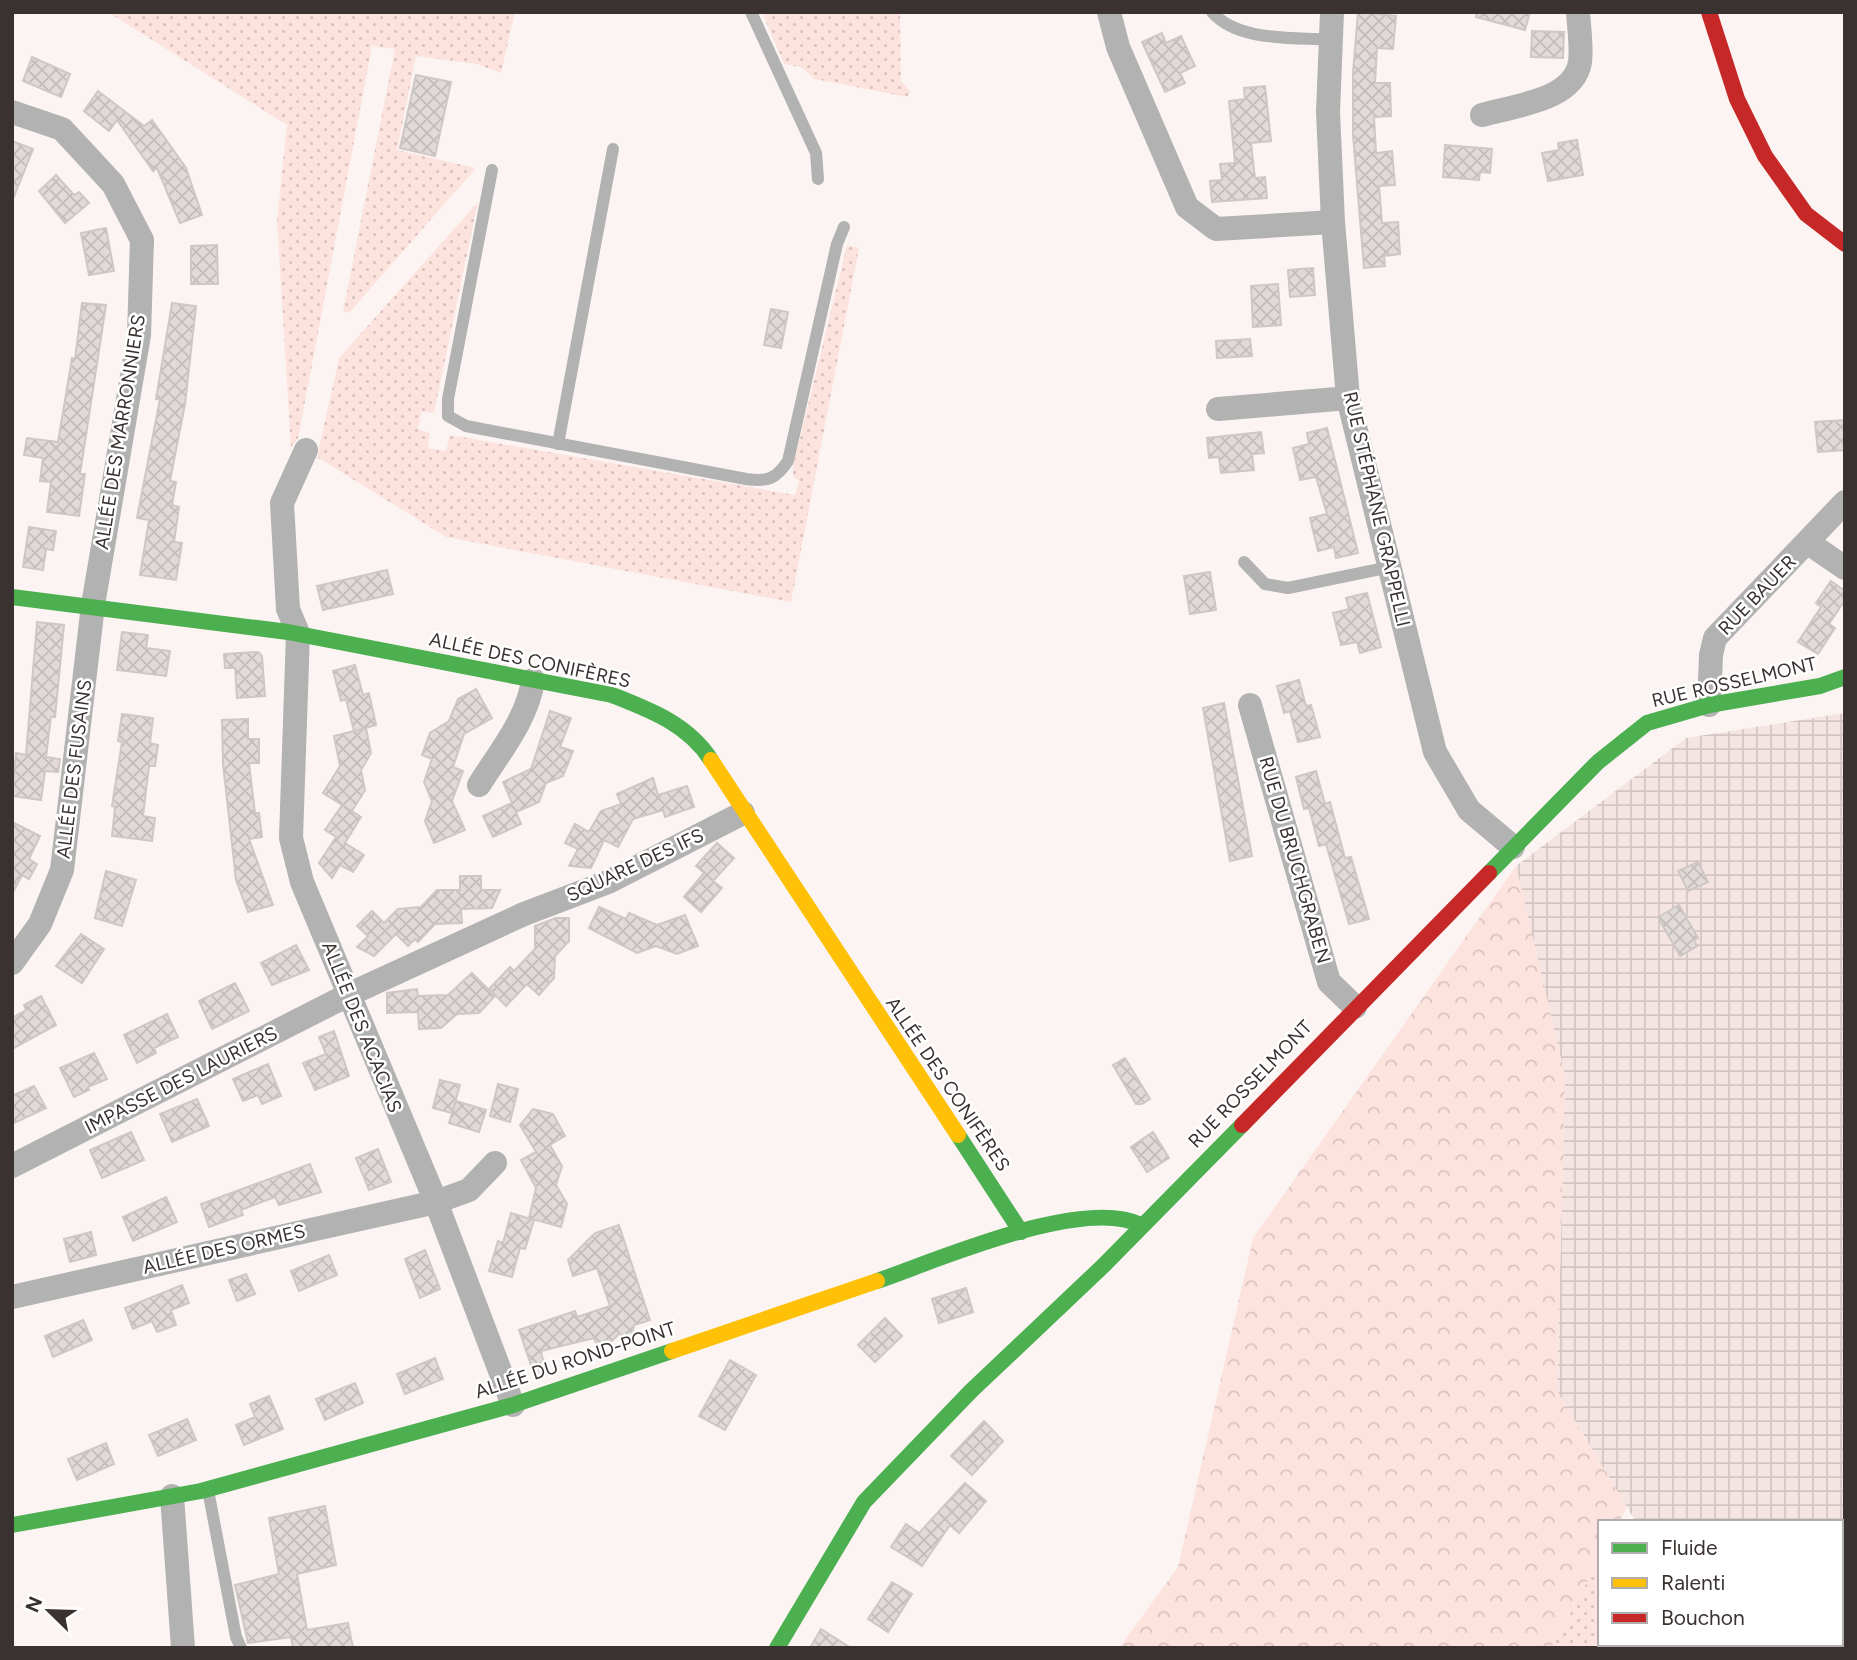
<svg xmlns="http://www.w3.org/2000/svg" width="1857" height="1660" font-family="Figtree,sans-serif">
<defs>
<pattern id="industrial-grid" width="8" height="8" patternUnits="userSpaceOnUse" patternTransform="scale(1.75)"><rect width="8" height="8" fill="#f5e5e2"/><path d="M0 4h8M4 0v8" fill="none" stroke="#d3c5c2"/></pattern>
<pattern id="grass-dots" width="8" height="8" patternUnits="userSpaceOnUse" patternTransform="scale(1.75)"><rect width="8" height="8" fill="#fde3de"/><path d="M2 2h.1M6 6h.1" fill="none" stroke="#dac3bf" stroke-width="1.8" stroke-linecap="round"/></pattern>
<pattern id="forest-crowns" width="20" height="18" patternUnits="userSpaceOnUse" patternTransform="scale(1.75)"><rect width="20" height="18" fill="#fde3de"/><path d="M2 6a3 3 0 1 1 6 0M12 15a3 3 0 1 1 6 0" fill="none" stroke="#dac3bf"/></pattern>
<pattern id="building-cross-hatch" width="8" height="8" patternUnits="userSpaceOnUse" patternTransform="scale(1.75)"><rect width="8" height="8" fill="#e1dad8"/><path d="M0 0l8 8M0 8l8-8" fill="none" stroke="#c2bcba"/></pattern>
</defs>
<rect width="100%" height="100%" fill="#fcf4f2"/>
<!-- industrial -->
<path fill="url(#industrial-grid)" d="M1845 713V1632L1841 1631V1522H1636L1557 1391 1565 1076 1516 866 1686 738Z"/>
<!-- grass -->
<path fill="url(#grass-dots)" d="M108 12H515L501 73 477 64 416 56 397 150 476 168 349 313 343 311 395 49 372 46 298 439 291 448 277 220 287 125Z
M762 12H900L901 81 911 92 907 97 815 79 801 67 784 64Z
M478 202 434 413 422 411 418 429 430 433 428 448 446 451 450 435 795 495 799 481 793 477V467L847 245 859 248 791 602 446 537 317 457 339 358Z
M1600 1558V1644H1841V1631L1845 1632V1648H1551Z"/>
<!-- forest -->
<path fill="url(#forest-crowns)" d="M1516 866 1565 1076 1557 1391 1627 1507 1619 1522H1600V1558L1551 1648H1119L1178 1567 1253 1238Z"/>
<!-- building -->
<path fill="url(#building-cross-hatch)" stroke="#cec7c5" stroke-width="2" d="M1358 12 1396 16 1393 49 1377 48 1375 83H1390L1391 116 1374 117 1376 153 1392 151 1395 185 1379 186 1382 223 1398 222 1400 254 1384 256 1385 266 1364 268 1353 135V73Z
M1477 12H1530L1525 30 1476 17Z
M1532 31 1564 32 1563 58 1531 57Z
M1162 33 1166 43 1181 36 1195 66 1180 73 1185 83 1165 92 1142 42Z
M32 57 70 74 61 97 23 81Z
M416 75 451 82 435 156 400 148Z
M1265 86 1271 141 1251 143 1255 178 1265 177 1267 198 1212 202 1210 181 1222 180 1220 164 1235 163 1229 101 1245 99 1244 88Z
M98 91 144 126 152 120 186 168 202 215 180 223 157 168 153 171 117 120 109 131 84 111Z
M1577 140 1583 175 1548 181 1542 153 1559 150 1558 143Z
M12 141 33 149 13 199H12Z
M1445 145 1492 149 1490 173 1480 172 1479 180 1443 177Z
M56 175 74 195 79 192 89 203 65 223 39 191Z
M106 228 114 271 89 275 81 233Z
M217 245 218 284H191V246Z
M1313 268 1315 295 1290 297 1288 270Z
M1278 284 1281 325 1253 327 1251 286Z
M82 303 106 305 80 474H85L79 516 47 512 51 482 40 481 43 458 24 455 27 438 58 442 72 358 75 359Z
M172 303 196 306 185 404 170 481 176 482 172 505 179 507 174 542 182 543 176 580 140 575 149 520 137 518 160 399H156Z
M771 309 788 312 781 348 764 345Z
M1250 339 1252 356 1217 358 1216 341Z
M1845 420V450L1818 452 1815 422Z
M1327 428 1358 553 1336 558 1334 547 1318 551 1310 518 1327 514 1316 477 1300 480 1293 448 1309 444 1307 433Z
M1261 432 1264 453 1252 454 1254 470 1221 473 1219 457 1209 458 1207 438Z
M29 527 56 531 53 550 46 549 43 570 23 567Z
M387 570 393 594 323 610 317 586Z
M1210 572 1216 610 1190 614 1184 576Z
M1831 581 1845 591V600L1829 624 1835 628 1818 654 1798 642 1821 607 1816 603Z
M1367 593 1381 647 1360 653 1357 642 1341 645 1333 613 1349 609 1346 598Z
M37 622 64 625 55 717H51L46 757 60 759 58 772 45 771 41 800 12 796 16 753 26 755Z
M122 632 148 635 146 648 170 651 166 676 117 670Z
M258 652 262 656 265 696 237 698 235 668H225L224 654Z
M355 665 363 695 369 693 376 725 355 731 366 728 371 753 361 770 365 790 352 811 347 808 361 817 345 843 364 855 353 872 340 865 332 878 319 863 336 837 325 830 342 805 323 793 340 766 334 736 354 731 346 699 341 701 333 671Z
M1299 680 1306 706 1311 705 1320 737 1298 742 1290 711 1284 713 1277 686Z
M476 689 492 718 464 734 453 767 463 771 452 801 465 830 434 843 425 821 432 801 424 782 432 759 422 755 430 733 449 721 458 699Z
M1224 703 1252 856 1230 861 1203 708Z
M550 711 571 718 560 747 573 751 563 776 546 783 539 802 516 812 521 824 493 837 483 816 512 803 503 782 531 769Z
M122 714 153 718 150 743 158 745 155 766H149L143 816 155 818 152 841 112 836 115 807 112 806 122 742 118 741Z
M248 719V739H259V763H249L255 813H259L262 837 249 839 273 905 248 912 236 880 223 764 222 720Z
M1316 771 1325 804 1330 802 1345 858 1351 857 1369 919 1349 924 1326 844 1319 846 1309 808 1304 809 1296 777Z
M653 778 658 795 687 786 694 807 665 817 663 810 633 819 618 847 604 840 591 868 569 866 578 849 565 843 575 824 589 832 601 811 621 804 617 794Z
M12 822 40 836 29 859 37 864 29 879 22 875 12 894Z
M717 843 734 858 713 881 722 888 701 912 684 897 704 873 696 866Z
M1698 862 1708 882 1688 891 1678 871Z
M106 871 136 880 122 926 95 918Z
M460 876H481V890H500L492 908 461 909 462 923 435 924 418 942 415 939 408 946 396 934 374 956 357 947 368 936 357 926 372 911 384 923 398 909 421 907 437 890H460Z
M1679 905 1698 938 1694 940 1697 946 1680 956 1658 917Z
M599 907 626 919 629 913 657 925 685 915 698 946 677 954 656 946 637 953 589 928Z
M556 918H569V941L555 956 554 978 539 995 527 984 506 1006 489 989 510 967 514 971 535 949V926Z
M81 934 104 949 82 983 56 966Z
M296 945 309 970 272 985 261 963Z
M472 973 495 996 479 1013 457 1014 441 1028 419 1029 418 1012 387 1013V993L417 989 418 996 448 995Z
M235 983 249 1011 212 1029 199 1001Z
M41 996 56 1025 12 1049V1018L26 1010 24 1005Z
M167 1014 178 1037 154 1048 156 1053 137 1063 124 1035Z
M334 1031 349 1076 315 1090 303 1063 326 1054 319 1037Z
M94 1053 107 1079 88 1087 89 1090 74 1097 60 1068Z
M1125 1058 1150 1099 1142 1104H1136L1113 1065Z
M268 1064 281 1096 262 1104 258 1095 243 1101 233 1079Z
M440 1080 460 1085 452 1113 433 1108Z
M498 1084 518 1089 510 1122 490 1116Z
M34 1086 46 1108 12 1124V1096Z
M197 1099 209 1126 172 1142 160 1114Z
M456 1101 486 1110 479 1132 449 1123Z
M533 1109 553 1114 565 1136 550 1145 562 1166 556 1185 567 1204 561 1227 529 1218 536 1188 521 1160 536 1152 520 1125Z
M131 1132 144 1160 102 1178 90 1150Z
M1153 1132 1169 1158 1147 1172 1131 1147Z
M378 1149 391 1182 369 1190 356 1158Z
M310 1164 321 1192 279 1205 275 1197 241 1210 243 1215 209 1227 201 1204Z
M166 1197 177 1222 133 1241 123 1217Z
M511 1213 534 1220 525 1249 520 1248 512 1277 489 1271 498 1241 503 1243Z
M619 1225 650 1320 634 1325 632 1338 619 1334 612 1341 597 1346 594 1338 541 1351 546 1374 535 1377 519 1330 575 1311 577 1317 610 1306 597 1268 573 1276 568 1260 595 1233Z
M91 1232 96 1255 70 1262 64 1239Z
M425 1250 440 1289 420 1298 405 1259Z
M329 1255 337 1275 299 1291 291 1271Z
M246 1274 255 1294 237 1301 229 1280Z
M182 1285 189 1303 171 1310 176 1325 157 1332 152 1321 133 1329 125 1308Z
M966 1288 973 1312 939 1323 932 1299Z
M885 1318 902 1336 875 1362 858 1345Z
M83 1320 92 1340 53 1357 45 1336Z
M435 1358 443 1379 405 1394 397 1374Z
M730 1360 756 1375 725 1430 699 1416Z
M355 1383 363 1403 325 1420 316 1399Z
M269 1396 283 1429 244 1445 236 1425 255 1417 250 1404Z
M187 1419 196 1440 158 1456 149 1435Z
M984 1421 1003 1441 972 1475 951 1456Z
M106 1443 114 1464 77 1480 68 1459Z
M965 1483 986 1501 959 1533 950 1525 922 1566 891 1547 906 1524 919 1533Z
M325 1506 336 1565 297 1574 307 1630 348 1623 353 1648H293L291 1637 248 1643 235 1585 279 1574 269 1518Z
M892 1582 912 1594 888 1632 868 1619Z
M821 1629 851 1648H810Z"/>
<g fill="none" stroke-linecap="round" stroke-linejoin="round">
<!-- lane -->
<path stroke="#b1b2b1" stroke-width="12" d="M751 12 816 153 818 179
M1212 12C1238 42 1294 37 1330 40
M492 170 448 399V416L466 426 746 479C768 482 776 479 788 461L837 244 844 227
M558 444 613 149
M1244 562 1265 584 1288 588 1390 567
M208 1490 236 1637 241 1648"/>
<!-- street -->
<path stroke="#b1b2b1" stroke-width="24" d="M1109 12 1118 47 1187 207 1216 229 1333 222
M1332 12 1328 112 1333 222 1348 398 1435 752 1469 810 1513 847
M12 112 62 129 113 184 142 240 139 335 93 605 62 870 40 924 12 963
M1482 115C1512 106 1574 101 1580 62 1582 47 1579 28 1578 12
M1218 409 1348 398
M306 450 282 503 288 609 298 633 291 838 302 882 436 1202 513 1405
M1807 542 1845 568
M1250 705 1329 982 1355 1007
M1709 705 1711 655 1715 638 1845 502
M479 785C499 753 528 718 533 680
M12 1166 350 994 524 914 608 882 743 813
M12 1297 436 1202 469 1190 495 1163
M172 1496 183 1648"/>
<!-- fast -->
<path stroke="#4caf50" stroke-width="16" d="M12 597 288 632 612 695C650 710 688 724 711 760
M1489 873 1598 762 1647 723 1709 705 1820 686 1845 677
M958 1135 1021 1232
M877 1281C938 1260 1083 1196 1141 1225
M12 1525 201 1491 513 1405 672 1351
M777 1648 864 1502 971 1391 1102 1267 1242 1125"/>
<!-- slow -->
<path stroke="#ffc107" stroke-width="16" d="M711 760 958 1135
M672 1351 877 1281"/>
<!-- jam -->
<path stroke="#c62828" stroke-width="16" d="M1709 12 1737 99 1765 156 1806 214 1845 244
M1242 1125 1489 873"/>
</g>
<g text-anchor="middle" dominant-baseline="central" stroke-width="5" stroke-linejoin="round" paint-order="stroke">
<!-- street labels -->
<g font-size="19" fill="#3a3230" stroke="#fff">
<text transform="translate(120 432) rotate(-81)">ALLÉE DES MARRONNIERS</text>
<text transform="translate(1377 509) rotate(77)">RUE STÉPHANE GRAPPELLI</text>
<text transform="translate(1757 595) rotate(-46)">RUE BAUER</text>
<text transform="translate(530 660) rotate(12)">ALLÉE DES CONIFÈRES</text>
<text transform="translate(1734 682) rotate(-13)">RUE ROSSELMONT</text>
<text transform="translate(74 769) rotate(-83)">ALLÉE DES FUSAINS</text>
<text transform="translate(1295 860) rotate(74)">RUE DU BRUCHGRABEN</text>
<text transform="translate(635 865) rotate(-25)">SQUARE DES IFS</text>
<text transform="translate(362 1027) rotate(68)">ALLÉE DES ACACIAS</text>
<text transform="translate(181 1080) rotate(-27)">IMPASSE DES LAURIERS</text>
<text transform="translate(948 1084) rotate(56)">ALLÉE DES CONIFÈRES</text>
<text transform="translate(1250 1084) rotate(-46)">RUE ROSSELMONT</text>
<text transform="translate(224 1249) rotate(-13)">ALLÉE DES ORMES</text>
<text transform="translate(575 1360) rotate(-18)">ALLÉE DU ROND-POINT</text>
</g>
</g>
<!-- border -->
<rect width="1857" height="1660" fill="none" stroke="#3a3230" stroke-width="28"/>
<!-- legend -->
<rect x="1598" y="1520" width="245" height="126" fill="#ffffff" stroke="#b0adac" stroke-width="2"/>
<rect x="1612" y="1543" width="35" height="10" fill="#4caf50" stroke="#b0adac" stroke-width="2"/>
<text x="1661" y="1555" font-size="21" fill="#3a3230">Fluide</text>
<rect x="1612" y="1578" width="35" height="10" fill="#ffc107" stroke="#b0adac" stroke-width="2"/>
<text x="1661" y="1590" font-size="21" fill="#3a3230">Ralenti</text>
<rect x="1612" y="1613" width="35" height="10" fill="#c62828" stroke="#b0adac" stroke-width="2"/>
<text x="1661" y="1625" font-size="21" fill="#3a3230">Bouchon</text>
<!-- north arrow -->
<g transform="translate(49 1611) rotate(293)" stroke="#ffffff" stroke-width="5" paint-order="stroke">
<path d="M0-5L12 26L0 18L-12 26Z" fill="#3a3230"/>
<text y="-10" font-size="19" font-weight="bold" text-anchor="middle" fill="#3a3230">N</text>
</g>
</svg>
